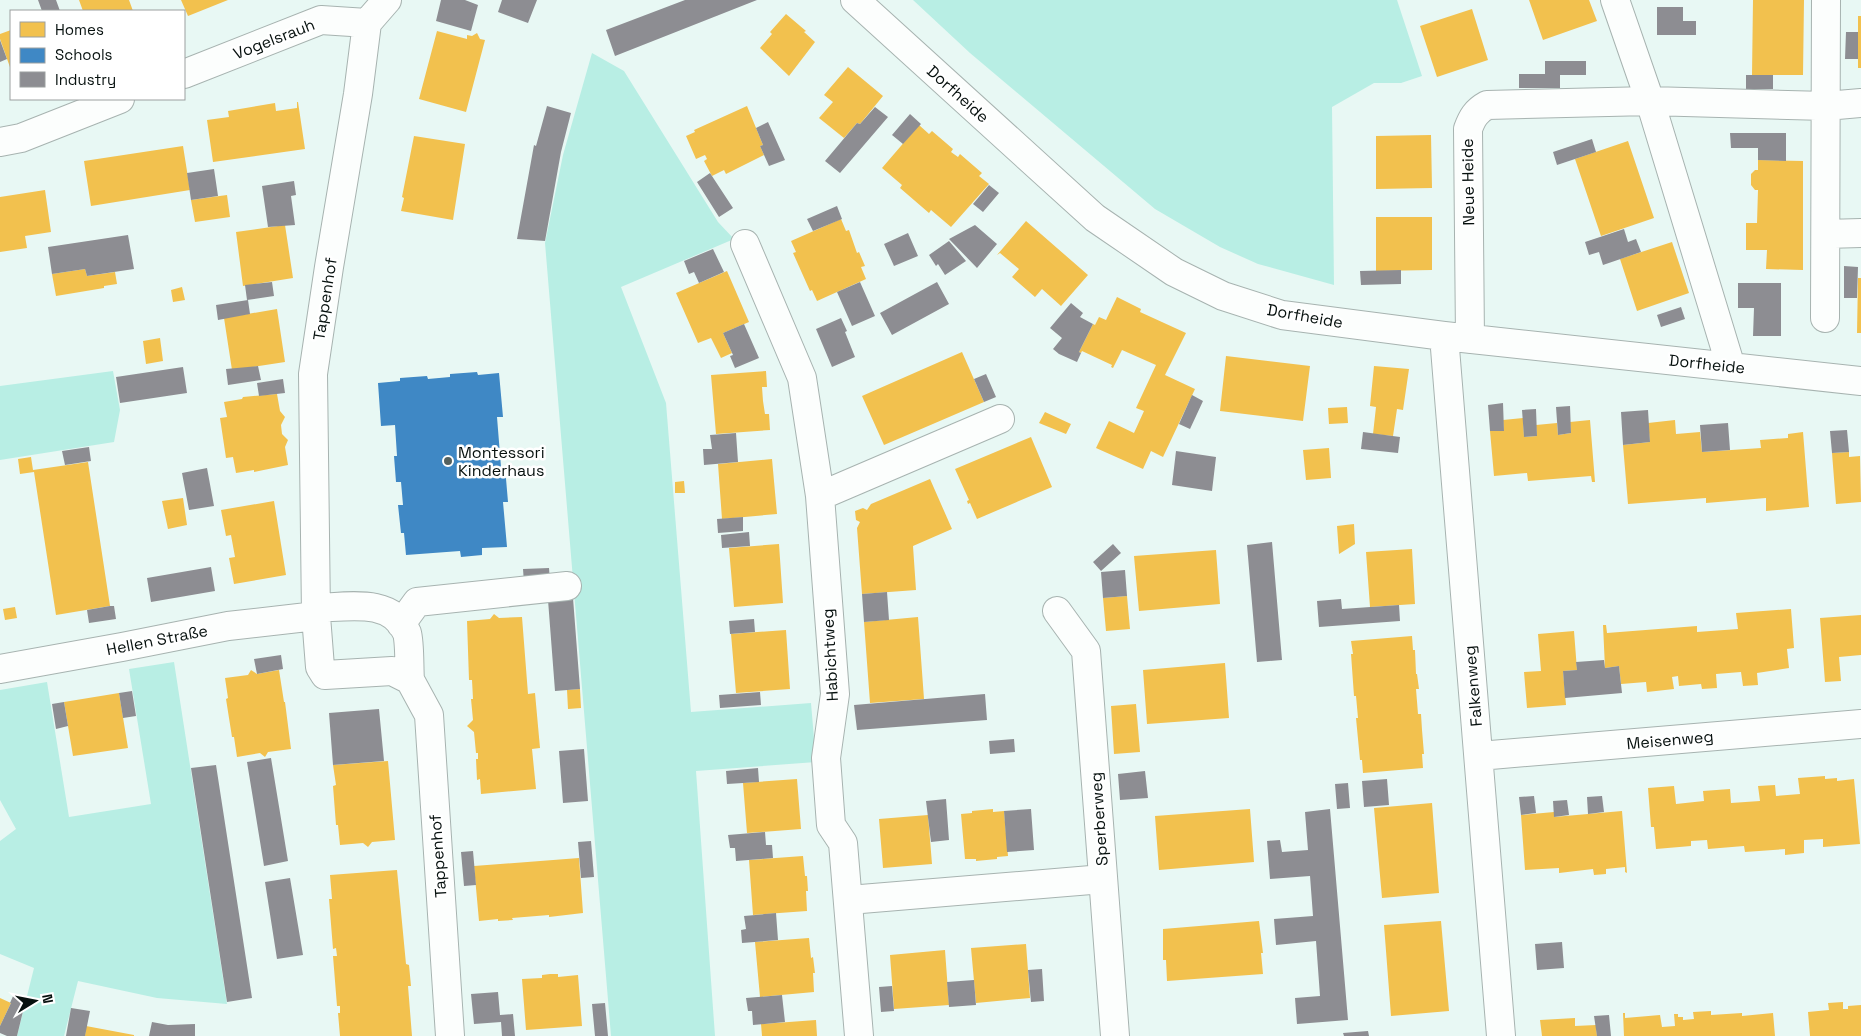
<svg xmlns="http://www.w3.org/2000/svg" width="1861" height="1036" font-family="'Space Grotesk',sans-serif">
<rect width="100%" height="100%" fill="#e8f8f4"/>
<!-- green -->
<path fill="#b8eee4" d="M913 0H1397L1422 76 1401 83H1374L1332 107 1334 285 1258 264 1220 247 1155 209 970 53Z
M592 53 624 71 718 222 734 239 621 287 666 403 691 712 811 703 816 762 696 771 715 1036H611L545 243 563 155Z
M113 371 120 410 114 442 0 460V386Z
M174 662 227 1004 157 998 78 981 64 1036H17L34 968 0 954V841L16 829 0 800V690L47 682 69 817 151 804 129 669Z"/>
<!-- homes -->
<path fill="#f2c14e" d="M79 0H129L133 11H83Z
M181 0H228L188 16Z
M1529 0H1589L1597 21 1543 40Z
M1753 0H1804L1803 75H1752Z
M1472 9 1488 60 1437 77 1420 26Z
M786 14 806 31 804 32 815 42 789 76 760 48 772 34 770 32Z
M1858 16H1861V68H1858Z
M11 30V70L0 39V34Z
M437 31 467 39V35L472 36 477 33 480 39 485 40 466 112 419 99Z
M848 67 883 96 860 124 857 123 844 138 819 118 833 102 824 95Z
M297 102H298L305 149 213 162 207 120 229 117 228 111 275 103 276 111 297 108Z
M747 106 763 145 760 146 764 155 726 174 724 170 712 176 704 161 707 159 705 155 696 159 686 136 695 132 694 130Z
M919 125 929 134 932 131 953 149 951 152 958 157 960 154 982 173 979 176 989 184 951 227 931 210 929 213 900 188 902 185 882 168Z
M1431 135 1432 188 1376 189V136Z
M414 136 465 144 453 220 401 211 404 198 402 197Z
M1628 141 1654 218 1601 236 1575 159Z
M183 146 190 190 91 206 84 161Z
M1758 160 1803 161V270L1766 269 1767 250H1746V223H1757L1758 190H1755L1751 185V174L1755 170H1758Z
M45 190 51 232 25 236 27 248 0 252V197Z
M227 195 230 217 195 222 191 200Z
M1376 217H1432V270L1376 271Z
M841 219 846 231 849 230 857 253 859 252 865 266 861 267 866 279 817 301 812 290 810 291 793 253 796 252 791 241Z
M1026 221 1088 275 1061 306 1042 289 1035 297 1012 277 1019 269 1000 253 997 255Z
M285 225 293 278 243 286 236 232Z
M1672 242 1689 293 1637 311 1620 259Z
M85 269 87 276 115 272 117 284 104 286V288L56 296 52 274Z
M727 271 749 322 723 333 732 353 721 358 711 338 698 343 676 293Z
M1858 278H1861V333H1857Z
M182 287 185 300 173 302 171 290Z
M1117 297 1141 309 1140 312 1186 333 1165 375 1195 389 1163 457 1151 451 1143 469 1096 448 1109 421 1134 433 1144 411 1136 408 1156 365 1122 350 1113 368 1111 367 1112 365 1082 351 1081 353 1079 352 1093 324 1095 325 1099 317 1106 320Z
M277 309 285 362 232 370 224 318Z
M160 338 163 361 146 364 143 341Z
M962 352 984 402 884 445 862 396Z
M1226 356 1310 366 1303 421 1220 411Z
M1374 366 1409 369 1403 410 1397 409 1393 436 1373 434 1376 407 1370 406Z
M766 371 767 387H762L763 401 765 414H769L770 430 716 434 711 375Z
M277 394 280 411 285 417 281 425 282 434 288 440 285 447 288 465 254 472V470L236 473 233 457 226 458 220 418 227 417 224 402 242 399 243 397Z
M1347 407 1348 423 1329 424 1328 408Z
M1045 412 1071 424 1066 434 1039 423Z
M1523 418 1524 437 1537 436 1536 425 1557 423 1558 435 1571 433 1570 422 1590 420 1595 482H1592L1591 476 1528 481 1527 473 1494 476 1490 431H1504L1503 420Z
M1675 420 1676 434 1700 432 1702 452 1761 448 1760 440 1788 438V434L1803 432 1809 507 1766 511V498L1706 503V498L1628 504 1623 445 1650 442 1648 423Z
M1031 437 1052 487 977 519 970 503 968 504 967 501 969 500 955 469Z
M1329 448 1331 478 1306 480 1303 450Z
M1849 452V457L1860 456 1861 502 1836 504 1832 453Z
M31 457 33 470 88 462 110 606 56 615 34 472 20 474 18 459Z
M772 459 777 514 722 519 718 464Z
M930 479 952 529 913 546 916 590 862 594 857 528 860 522 856 520 855 511 863 508 867 510 871 504Z
M684 481 685 493H675V482Z
M183 498 187 525 168 529 162 501Z
M274 501 286 575 234 584 229 558 235 557 231 535 226 536 221 510Z
M1354 524 1355 544 1339 554 1337 526Z
M779 544 783 603 734 607 729 548Z
M1412 549 1415 604 1370 607 1366 552Z
M1216 550 1220 604 1139 611 1134 556Z
M1127 596 1130 629 1106 631 1103 598Z
M15 607 17 618 5 620 3 609Z
M1791 609 1794 648 1787 649 1789 668 1757 673 1758 685 1743 686 1741 672 1716 674 1717 688 1702 689 1701 684 1679 686 1678 676 1672 677 1674 689 1647 692 1646 682 1621 684 1619 666 1605 668 1603 625H1606L1607 633 1697 626V632L1738 629 1736 613Z
M494 614 499 618 522 617 528 694 535 693 540 748 532 749 536 789 481 794 480 779 477 780 476 759H478V753H476L474 732 467 726 473 720 471 699H473L472 680H469L467 621 490 619Z
M1861 615V655L1839 657 1841 681 1825 682 1820 618Z
M918 617 924 699 870 703 864 622Z
M786 630 790 689 736 693 731 634Z
M1574 631 1577 670 1563 671 1566 705 1527 708 1524 672 1541 671 1538 634Z
M1412 636 1413 650H1415L1416 674H1417L1419 689H1416L1418 714H1421L1422 730 1424 754H1422L1423 768 1363 773 1362 760H1360L1356 718H1358L1356 696H1354L1351 654H1353L1351 641Z
M1225 663 1229 718 1147 724 1143 670Z
M251 670 257 674 279 670 284 702H285L291 749 268 752 265 757 260 753 237 757 234 737H232L226 699 228 698 225 678 248 675Z
M580 689 581 708 568 709 567 690Z
M119 693 128 748 73 756 64 702Z
M1136 704 1140 752 1114 754 1111 706Z
M388 761 395 840 372 842 368 847 363 843 340 845 338 825H336L333 786 336 785 333 765Z
M1825 776V779L1837 778V781L1854 779 1860 844 1823 847V839L1804 840V853L1785 855V849L1745 852 1744 846 1708 849 1707 840 1691 841V846L1656 849 1654 827H1651L1648 788 1674 786 1676 804 1704 801 1703 791 1730 789 1731 803 1760 801 1758 786 1775 785 1776 796 1800 794 1798 778Z
M797 779 801 829 747 833 743 783Z
M1432 803 1439 893 1382 898 1374 808Z
M993 809V812L1004 811 1008 856 997 857V859L976 861V859H965L961 814 972 813V811Z
M1250 809 1254 862 1159 870 1155 816Z
M1622 811 1627 873 1625 872V867L1606 869V874L1594 875 1593 869 1559 873V868L1525 870 1521 815 1554 812V817Z
M928 815 932 864 883 868 879 819Z
M803 856 805 876H807L808 891H806L807 911 753 915 749 860Z
M579 858 583 913 549 917V915L512 918 513 920 498 921V919L479 921 474 866Z
M397 870 406 964 409 965 411 986H408L412 1036H340L338 1013H340V1006H337L333 956H337L336 948 333 949 329 899H332L330 875Z
M1259 921 1263 953H1261L1263 974 1167 981 1166 960H1163V929Z
M1441 921 1449 1011 1391 1016 1384 925Z
M809 938 811 958 813 957 815 973H813L814 992 760 997 755 942Z
M1026 944 1030 998 976 1003 971 948Z
M945 950 949 1005 894 1009 890 955Z
M550 974H558V977L578 975 582 1026 526 1030 522 979 542 978V975Z
M0 998 11 1003 0 1026Z
M1843 1002V1009H1848V1006L1861 1005V1036H1810L1808 1012 1829 1010 1828 1003Z
M1711 1011V1015L1742 1013V1016L1773 1013 1775 1036H1624L1623 1013H1625V1018L1660 1015 1662 1027 1675 1026 1674 1014H1678V1017H1683V1020L1694 1019 1693 1012Z
M1575 1018V1026L1596 1025 1597 1036H1542L1540 1020Z
M816 1020 817 1036H762L761 1024Z
M86 1026 134 1035V1036H85Z"/>
<!-- schools -->
<path fill="#3f88c5" d="M477 372 478 375 499 373 503 417H497L501 467H505L508 502H503L507 547 482 548V555L461 557 460 551 406 555 404 533H401L398 505H403L401 482H396L394 456H397L395 425 381 426 378 383 400 381V378L427 376 428 379 450 377V374Z"/>
<!-- industry -->
<path fill="#8d8d92" d="M38 0H56L60 11H42Z
M441 0H465L478 5 471 31 436 21Z
M502 0H537L528 23 498 12Z
M685 0H757L615 56 606 30Z
M1657 7H1683V21H1696V35H1657Z
M1846 32H1858V59H1845Z
M0 40 7 59 0 62Z
M1545 61H1586V75H1560V88H1519V74H1545Z
M1746 75H1773V89H1746Z
M547 106 571 113 561 152 545 241 517 239 534 145 536 146Z
M875 107 888 117 840 173 825 161 857 123 860 124Z
M910 114 921 124 903 144 892 135Z
M768 122 785 160 769 166 760 146 763 145 756 128Z
M1730 133H1786V161L1758 160V148H1731Z
M1592 139 1596 152 1557 165 1553 152Z
M214 169 218 196 191 200 187 173Z
M710 173 733 208 719 217 697 182Z
M294 181 296 195 291 196 295 225 268 227 262 186Z
M989 185 999 193 983 212 973 204Z
M837 206 842 219 813 231 807 219Z
M975 225 997 244 977 268 949 239Z
M1624 229 1628 242 1636 239 1641 252 1603 265 1599 252 1589 255 1585 242Z
M908 233 918 256 894 266 884 244Z
M128 235 134 269 87 276 85 269 52 274 48 247Z
M949 241 966 261 945 275 938 264 936 266 929 255Z
M713 249 724 272 699 283 694 272 689 274 684 261Z
M1844 266 1858 267 1857 298H1844Z
M1401 270V284L1361 285 1360 271Z
M272 282 274 296 247 300 245 285Z
M860 282 875 316 852 326 837 292Z
M937 282 949 304 892 335 880 313Z
M1738 283H1781V336H1753L1754 308H1738Z
M248 300 250 314 218 320 216 305Z
M1071 303 1083 313 1080 317 1093 324 1079 352 1081 353 1077 362 1059 354 1053 349 1062 338 1050 328Z
M1681 307 1685 319 1661 327 1657 315Z
M841 318 847 331 845 332 855 357 832 367 816 329Z
M744 324 759 358 735 368 730 356 733 355 723 333Z
M258 366 261 380 228 385 226 369Z
M183 367 187 393 120 403 116 377Z
M986 374 996 397 984 402 974 379Z
M283 379 285 393 259 396 257 383Z
M1192 395 1203 401 1190 429 1179 424Z
M1503 403 1504 431H1490L1488 405Z
M1570 406 1571 433 1558 435 1556 407Z
M1536 409 1537 436 1524 437 1522 410Z
M1648 410 1650 442 1623 445 1621 412Z
M1728 423 1730 450 1702 452 1700 425Z
M1847 430 1849 452 1832 453 1830 431Z
M1363 432 1400 437 1398 453 1361 449Z
M736 433 738 462 704 465 703 449H712L710 435Z
M89 447 91 461 65 465 62 451Z
M1176 451 1216 457 1212 491 1172 485Z
M207 468 214 506 189 510 182 473Z
M743 517V531L718 533 717 519Z
M749 532 750 546 722 548 721 535Z
M1272 542 1282 660 1257 662 1247 545Z
M1113 544 1121 553 1101 571 1093 562Z
M211 567 215 591 151 602 147 578Z
M549 568 550 581 524 583 523 569Z
M1125 570 1127 596 1103 598 1101 572Z
M887 592 889 620 864 622 862 594Z
M573 598 580 689 555 691 548 600Z
M1341 599 1342 609 1399 605 1400 621 1319 627 1317 601Z
M110 606H114L116 619 89 623 87 610Z
M754 619 755 632 730 634 729 621Z
M281 655 283 669 257 674 254 659Z
M1604 660 1605 668 1619 666 1622 693 1565 698 1563 671 1577 670 1576 662Z
M132 691 136 716 123 718 119 693Z
M760 692 761 705 720 708 719 695Z
M985 694 987 720 857 730 854 705Z
M64 702 68 726 56 729 52 704Z
M379 709 384 761 333 765 329 713Z
M1014 739 1015 752 990 754 989 741Z
M584 749 588 801 563 803 559 751Z
M271 758 288 861 264 866 247 762Z
M216 765 252 998 227 1002 191 768Z
M758 768 759 782 727 784 726 771Z
M1145 771 1148 798 1120 800 1118 774Z
M1387 779 1389 805 1364 807 1362 781Z
M1348 783 1350 808 1337 809 1335 784Z
M1534 796 1536 813 1521 815 1519 797Z
M1602 796 1604 812 1588 814 1587 797Z
M946 799 949 840 931 842 926 801Z
M1567 800 1569 815 1554 817 1553 801Z
M1031 809 1034 850 1007 852 1004 811Z
M1330 809 1348 1020 1297 1024 1295 998 1320 996 1316 941 1276 945 1274 919 1313 916 1310 876 1270 879 1267 841 1280 840 1282 852 1308 850 1305 812Z
M765 832 766 845H772L773 858 736 861 735 848H730L728 835Z
M591 841 594 877 581 878 578 842Z
M473 851 476 885 464 886 461 852Z
M290 878 303 955 277 959 265 882Z
M776 913 778 940 742 943 741 930 746 929 744 916Z
M1562 942 1564 968 1537 970 1535 944Z
M1042 969 1044 1001 1031 1002 1028 970Z
M974 980 976 1005 949 1007 947 982Z
M892 986 894 1011 881 1012 879 987Z
M498 992 500 1015 513 1014 515 1036H502L501 1022 474 1024 471 994Z
M14 994 26 999 17 1036H7L0 1033V1026L11 1003H10Z
M782 995 785 1022 753 1025 752 1011H748L746 998Z
M605 1003 608 1036H595L592 1004Z
M71 1008 90 1011 85 1036H66Z
M1609 1015 1611 1036H1597L1594 1016Z
M152 1022 168 1025 195 1024V1036H149Z
M1368 1031 1369 1036H1344L1343 1033Z"/>
<g fill="none" stroke-linecap="round" stroke-linejoin="round">
<defs>
<path id="minor" d="M387 0 367 23 358 94 329 267 313 374 316 616 320 667 325 675 392 671 410 680 429 715 450 1036
M855 0 1095 218 1174 272 1223 296 1282 315 1444 336 1861 381
M1615 0 1650 101 1731 367
M184 74 321 20 367 23
M0 142 21 138 120 99
M1826 234 1861 233
M745 244 802 378 820 496 835 694 826 758 831 825 843 843 859 1036
M1825 318 1826 0
M1444 336 1501 1036
M1470 339 1468 129C1472 118 1476 111 1487 105L1650 101 1826 106 1861 103
M820 496 1000 419
M316 608C347 607 392 597 407 633 410 643 409 669 410 680
M1057 611 1086 651 1115 1036
M401 624 417 602 567 586
M0 669 122 647 228 626 316 616
M1479 756 1861 724
M849 900 1103 879"/>
</defs>
<!-- minor casing -->
<use href="#minor" stroke="#a7b3b0" stroke-width="30"/>
<!-- minor -->
<use href="#minor" stroke="#fcfefd" stroke-width="28"/>
</g>
<!-- markers -->
<circle fill="#55615e" stroke="#fff" stroke-width="2" cx="448" cy="461" r="5"/>
<g text-anchor="middle" dominant-baseline="central" stroke-width="5" stroke-linejoin="round" paint-order="stroke">
<!-- street labels -->
<g font-size="16" fill="#06100e" stroke="#fff">
<text transform="translate(274 39) rotate(-21)">Vogelsrauh</text>
<text transform="translate(958 94) rotate(42)">Dorfheide</text>
<text transform="translate(1468 182) rotate(-91)">Neue Heide</text>
<text transform="translate(325 299) rotate(-81)">Tappenhof</text>
<text transform="translate(1305 316) rotate(10)">Dorfheide</text>
<text transform="translate(1707 364) rotate(6)">Dorfheide</text>
<text transform="translate(157 640) rotate(-11)">Hellen Straße</text>
<text transform="translate(830 655) rotate(-93)">Habichtweg</text>
<text transform="translate(1473 686) rotate(-95)">Falkenweg</text>
<text transform="translate(1670 740) rotate(-5)">Meisenweg</text>
<text transform="translate(1099 819) rotate(-94)">Sperberweg</text>
<text transform="translate(438 856) rotate(-94)">Tappenhof</text>
</g>
<!-- poi labels -->
<g font-size="16" fill="#06100e" stroke="#fff" text-anchor="start">
<text x="458" y="452">Montessori<tspan x="458" dy="18">Kinderhaus</tspan></text>
</g>
</g>
<!-- legend -->
<rect x="10" y="10" width="175" height="90" fill="#ffffff" stroke="#9b9f9f"/>
<rect x="20" y="22" width="25" height="15" fill="#f2c14e" stroke="#9b9f9f"/>
<text x="55" y="35" font-size="15" fill="#06100e">Homes</text>
<rect x="20" y="48" width="25" height="15" fill="#3f88c5" stroke="#9b9f9f"/>
<text x="55" y="60" font-size="15" fill="#06100e">Schools</text>
<rect x="20" y="72" width="25" height="15" fill="#8d8d92" stroke="#9b9f9f"/>
<text x="55" y="85" font-size="15" fill="#06100e">Industry</text>
<!-- north arrow -->
<g transform="translate(35 1001) rotate(80)" stroke="#ffffff" stroke-width="4" paint-order="stroke">
<path d="M0-4L9 19L0 12L-9 19Z" fill="#06100e"/>
<text y="-8" font-size="14" font-weight="bold" text-anchor="middle" fill="#06100e">N</text>
</g>
</svg>
